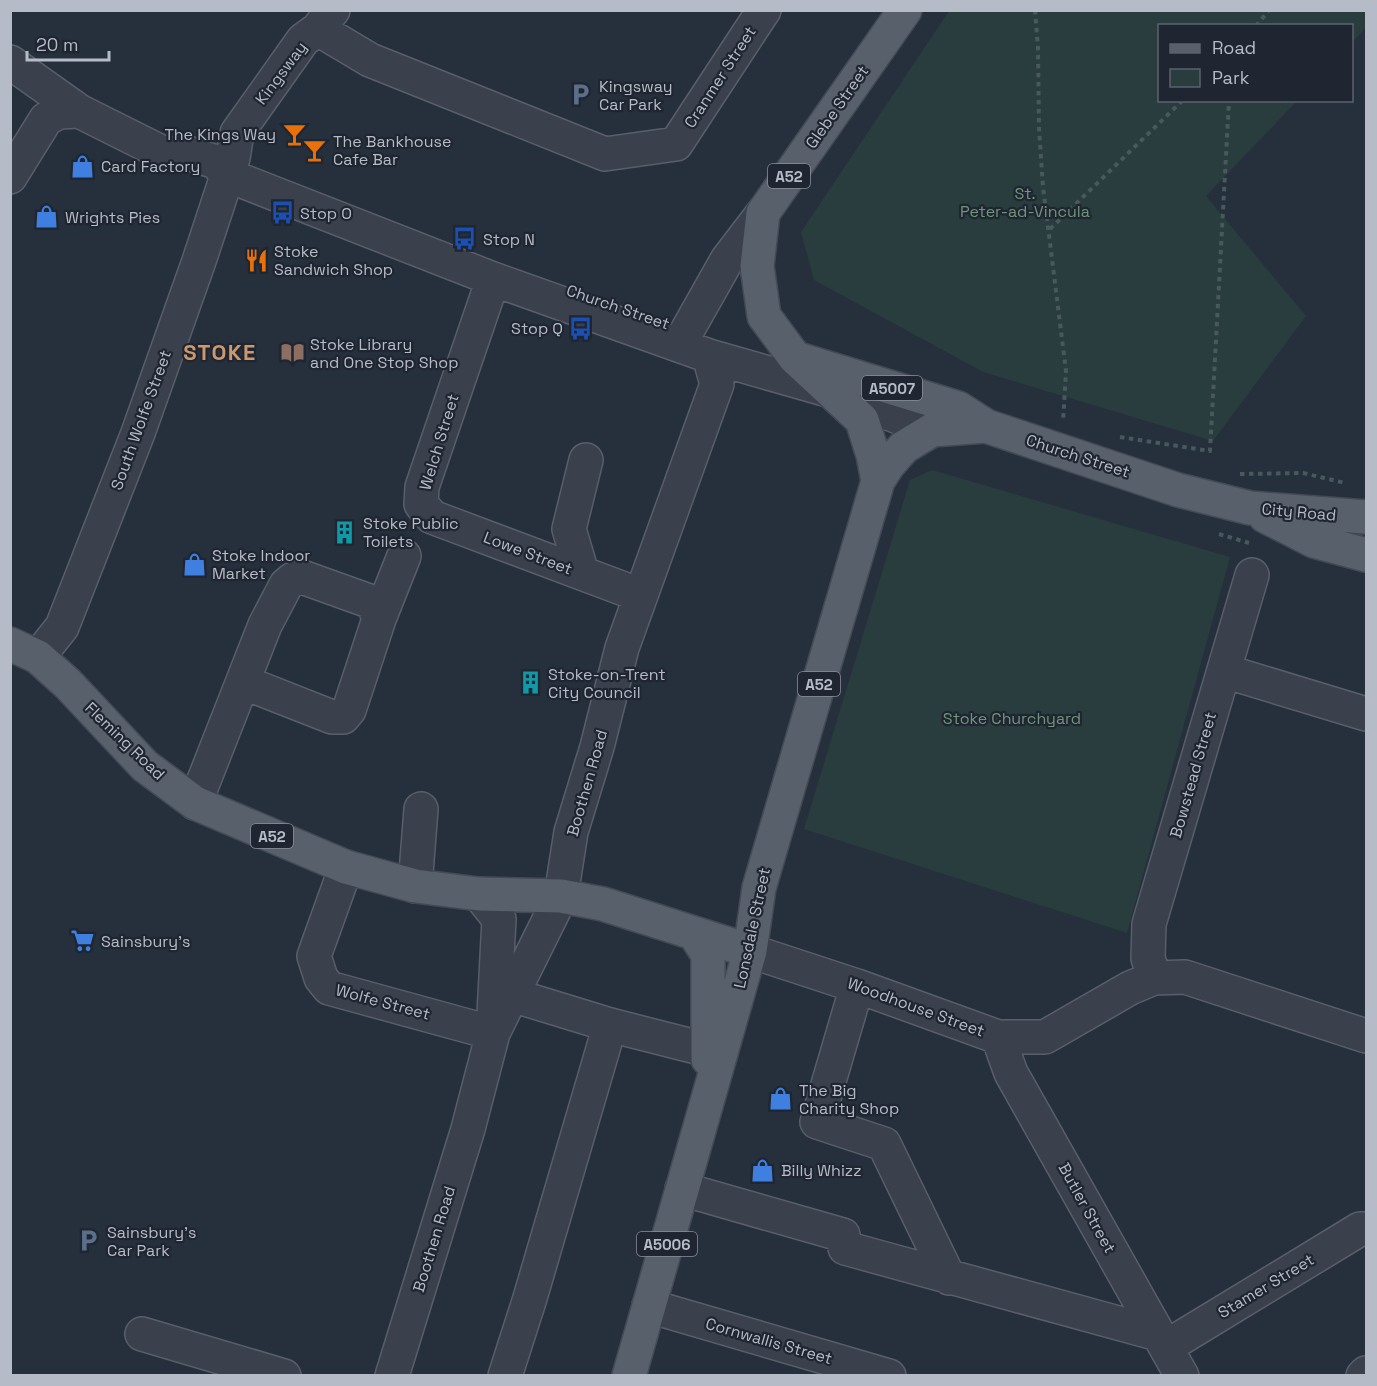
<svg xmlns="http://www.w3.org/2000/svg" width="1377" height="1386" font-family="'Space Grotesk',sans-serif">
<rect width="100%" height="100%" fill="#262f3c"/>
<!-- green -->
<path fill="#293c3e" d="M949 11H1366V27L1352 43V26H1160V100L1297 101 1206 196 1306 316 1213 441 983 372 814 280 801 232Z
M932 470 1230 557 1127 933 804 829 910 480Z"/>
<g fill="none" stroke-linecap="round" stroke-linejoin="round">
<defs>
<path id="minor" d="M318 29 370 60 605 154 676 144 764 10
M10 62 79 111 165 154 188 153 216 162 227 175 493 279 709 356 831 391 932 430
M10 177 46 119 59 112 79 111
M493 279 422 487 421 504 432 517 640 595
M679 345 727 260 763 213
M582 573 569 529 586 460
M379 619 404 556
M38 657 62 627 138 433 199 261 233 158 237 133 303 40 318 29 333 10
M1224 671 1366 714
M195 803 265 625 286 585 293 579 302 577 369 601 375 608 379 619 349 710 343 717H332L243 682
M346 867 314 956 321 978 329 988 493 1033
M415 886 421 809
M750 951 857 986 998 1037H1045L1130 988 1154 978 1185 977 1366 1036
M1154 978 1148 958 1149 924 1252 575
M857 986 817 1122 884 1144 949 1278
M512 995 610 1025 708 1050
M493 1033 561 896 571 832 597 747 622 648 717 384 709 356
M998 1037 1011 1073 1182 1376
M682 1189 843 1235 845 1248 1158 1334
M649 1306 889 1376
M142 1334 284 1376
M1166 1347 1360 1229H1366
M392 1376 468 1129 493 1033 499 919 479 894
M505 1376 530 1298 610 1025
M1363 1376 1366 1373"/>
<path id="major" d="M795 358 958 408 986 426 1178 490 1250 508 1366 517
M878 481 873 455 862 420 795 358 764 316 757 266 763 213 905 10
M1265 516 1314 541 1366 555
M10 644 38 657 68 684 145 766 195 803 346 867 415 886 479 894 561 896 603 904 750 951
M694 933 708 955V1059
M629 1376 750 951 759 888 878 481 888 465 904 447 932 430 986 426"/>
</defs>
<!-- minor casing -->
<use href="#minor" stroke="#585f6a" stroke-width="36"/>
<!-- major casing -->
<use href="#major" stroke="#434a55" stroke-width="36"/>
<!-- path -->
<path stroke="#48595c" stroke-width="4" stroke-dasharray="4.5 4.5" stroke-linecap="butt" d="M1035 10 1038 48 1039 128 1043 187 1066 371 1063 422
M1256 26 1269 10
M1050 229 1183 100
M1120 437 1210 451 1229 100
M1240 474 1303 473 1345 483
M1219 534 1249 543"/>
<!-- minor -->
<use href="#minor" stroke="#3a414c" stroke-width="33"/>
<!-- major -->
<use href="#major" stroke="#58606c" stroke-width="33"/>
</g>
<!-- icons -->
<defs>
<symbol id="parking-bare" viewBox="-9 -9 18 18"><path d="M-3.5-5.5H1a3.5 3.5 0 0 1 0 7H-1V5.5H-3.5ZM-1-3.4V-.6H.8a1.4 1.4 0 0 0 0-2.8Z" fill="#5c6f8a" stroke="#1f2631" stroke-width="2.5" paint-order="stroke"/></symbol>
<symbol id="bar-bare" viewBox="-9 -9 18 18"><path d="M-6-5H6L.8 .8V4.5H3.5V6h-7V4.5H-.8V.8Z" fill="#e8710a" stroke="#1f2631" stroke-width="2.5" paint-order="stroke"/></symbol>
<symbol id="shop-bare" viewBox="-9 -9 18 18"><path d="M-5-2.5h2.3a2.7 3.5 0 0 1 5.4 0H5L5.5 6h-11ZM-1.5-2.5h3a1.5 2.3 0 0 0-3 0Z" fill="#3f7fe0" stroke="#1f2631" stroke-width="2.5" paint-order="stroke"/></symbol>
<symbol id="bus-bare" viewBox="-9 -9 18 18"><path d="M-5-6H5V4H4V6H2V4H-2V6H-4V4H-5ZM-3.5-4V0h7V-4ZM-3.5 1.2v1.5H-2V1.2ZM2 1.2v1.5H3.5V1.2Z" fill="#1a4fb4" stroke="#1f2631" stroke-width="2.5" paint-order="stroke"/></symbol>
<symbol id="restaurant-bare" viewBox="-9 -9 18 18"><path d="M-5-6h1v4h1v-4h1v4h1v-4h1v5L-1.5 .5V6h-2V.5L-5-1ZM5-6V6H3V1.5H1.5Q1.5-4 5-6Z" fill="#e8710a" stroke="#1f2631" stroke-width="2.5" paint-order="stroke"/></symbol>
<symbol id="library-bare" viewBox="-9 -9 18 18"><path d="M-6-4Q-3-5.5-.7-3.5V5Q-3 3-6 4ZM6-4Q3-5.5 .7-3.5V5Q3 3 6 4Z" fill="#8d6e63" stroke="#1f2631" stroke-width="2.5" paint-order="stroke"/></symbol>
<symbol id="building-bare" viewBox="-9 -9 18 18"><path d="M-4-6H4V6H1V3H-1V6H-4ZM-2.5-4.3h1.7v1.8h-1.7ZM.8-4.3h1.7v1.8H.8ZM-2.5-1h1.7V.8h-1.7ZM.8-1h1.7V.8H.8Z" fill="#0f9aa8" stroke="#1f2631" stroke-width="2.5" paint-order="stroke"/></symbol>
<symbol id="supermarket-bare" viewBox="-9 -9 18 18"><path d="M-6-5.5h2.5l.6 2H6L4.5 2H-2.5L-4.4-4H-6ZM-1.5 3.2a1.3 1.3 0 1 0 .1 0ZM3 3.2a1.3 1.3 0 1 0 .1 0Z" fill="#3f7fe0" stroke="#1f2631" stroke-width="2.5" paint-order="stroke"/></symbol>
</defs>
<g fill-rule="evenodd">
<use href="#parking-bare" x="564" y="78" width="33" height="33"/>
<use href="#bar-bare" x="278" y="118" width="33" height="33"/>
<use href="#bar-bare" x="298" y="134" width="33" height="33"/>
<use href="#shop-bare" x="66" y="150" width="33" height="33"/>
<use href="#bus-bare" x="266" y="196" width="33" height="33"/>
<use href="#shop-bare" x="30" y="200" width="33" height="33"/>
<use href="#bus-bare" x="448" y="222" width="33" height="33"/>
<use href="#restaurant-bare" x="240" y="244" width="33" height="33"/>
<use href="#bus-bare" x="564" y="312" width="33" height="33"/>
<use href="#library-bare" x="276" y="336" width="33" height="33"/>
<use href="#building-bare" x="328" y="516" width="33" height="33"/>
<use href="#shop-bare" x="178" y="548" width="33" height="33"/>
<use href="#building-bare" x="514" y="666" width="33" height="33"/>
<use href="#supermarket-bare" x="66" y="924" width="33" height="33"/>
<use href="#shop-bare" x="764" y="1082" width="33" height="33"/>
<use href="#shop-bare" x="746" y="1154" width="33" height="33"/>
<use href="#parking-bare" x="72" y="1224" width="33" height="33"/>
</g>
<g text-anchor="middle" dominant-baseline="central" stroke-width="4.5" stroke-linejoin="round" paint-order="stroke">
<!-- shield labels -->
<g fill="#1f2631" stroke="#898f9a" stroke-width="1.5">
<rect x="768" y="164" width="42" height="24" rx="4.5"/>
<rect x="862" y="376" width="60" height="24" rx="4.5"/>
<rect x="798" y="672" width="42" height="24" rx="4.5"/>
<rect x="251" y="824" width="42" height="24" rx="4.5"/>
<rect x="637" y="1232" width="60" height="24" rx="4.5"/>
</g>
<g font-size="15" font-weight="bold" fill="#b6bcc7">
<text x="789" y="176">A52</text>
<text x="892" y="388">A5007</text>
<text x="819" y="684">A52</text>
<text x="272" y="836">A52</text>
<text x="667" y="1244">A5006</text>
</g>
<!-- street labels -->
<g font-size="16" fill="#b6bcc7" stroke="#1f2631">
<text transform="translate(281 73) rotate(-53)">Kingsway</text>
<text transform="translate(720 77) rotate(-57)">Cranmer Street</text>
<text transform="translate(837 107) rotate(-55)">Glebe Street</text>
<text transform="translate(618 307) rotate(19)">Church Street</text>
<text transform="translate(141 420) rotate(-70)">South Wolfe Street</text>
<text transform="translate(439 442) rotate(-73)">Welch Street</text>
<text transform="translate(1078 456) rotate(18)">Church Street</text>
<text transform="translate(1299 512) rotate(5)">City Road</text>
<text transform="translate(528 553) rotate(21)">Lowe Street</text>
<text transform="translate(125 741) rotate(44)">Fleming Road</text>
<text transform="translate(1193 775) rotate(-74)">Bowstead Street</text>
<text transform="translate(587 783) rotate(-74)">Boothen Road</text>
<text transform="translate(752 928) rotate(-78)">Lonsdale Street</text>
<text transform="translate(383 1002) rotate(15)">Wolfe Street</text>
<text transform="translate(916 1007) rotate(20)">Woodhouse Street</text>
<text transform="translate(1087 1208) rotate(61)">Butler Street</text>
<text transform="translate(434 1239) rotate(-73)">Boothen Road</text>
<text transform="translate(1266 1286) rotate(-31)">Stamer Street</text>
<text transform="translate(769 1341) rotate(16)">Cornwallis Street</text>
</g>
<!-- poi labels -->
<g font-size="16" fill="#b6bcc7" stroke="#1f2631" text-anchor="start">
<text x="599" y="86">Kingsway<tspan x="599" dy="18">Car Park</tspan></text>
<text x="276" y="134" text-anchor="end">The Kings Way</text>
<text x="333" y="141">The Bankhouse<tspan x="333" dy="18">Cafe Bar</tspan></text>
<text x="101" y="166">Card Factory</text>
<text x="300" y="213">Stop O</text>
<text x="65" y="217">Wrights Pies</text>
<text x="483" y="239">Stop N</text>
<text x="274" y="251">Stoke<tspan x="274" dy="18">Sandwich Shop</tspan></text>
<text x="563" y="328" text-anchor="end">Stop Q</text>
<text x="310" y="344">Stoke Library<tspan x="310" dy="18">and One Stop Shop</tspan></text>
<text x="363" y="523">Stoke Public<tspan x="363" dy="18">Toilets</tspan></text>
<text x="212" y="555">Stoke Indoor<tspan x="212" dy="18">Market</tspan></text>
<text x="548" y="674">Stoke-on-Trent<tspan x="548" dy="18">City Council</tspan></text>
<text x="101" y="941">Sainsbury's</text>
<text x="799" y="1090">The Big<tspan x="799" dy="18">Charity Shop</tspan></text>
<text x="781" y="1170">Billy Whizz</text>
<text x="107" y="1232">Sainsbury's<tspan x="107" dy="18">Car Park</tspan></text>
</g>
<!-- park labels -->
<g font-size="16" fill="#6f9679" stroke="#1f2631">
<text x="1025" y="193">St.<tspan x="1025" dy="18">Peter-ad-Vincula</tspan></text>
<text x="1012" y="718">Stoke Churchyard</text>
</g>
<!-- district labels -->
<g font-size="22" font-weight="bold" letter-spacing="1.5" fill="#cc986c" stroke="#1f2631">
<text x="220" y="352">STOKE</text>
</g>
</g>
<!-- border -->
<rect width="1377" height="1386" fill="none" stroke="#b6bcc7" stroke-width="24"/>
<!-- legend -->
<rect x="1158" y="24" width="195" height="78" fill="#1f2631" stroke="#5b626d" stroke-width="1.5"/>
<rect x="1170" y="44" width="30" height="9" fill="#58606c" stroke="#5b626d" stroke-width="1.5"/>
<text x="1212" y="54" font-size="18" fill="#b6bcc7">Road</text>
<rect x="1170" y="69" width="30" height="18" fill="#293c3e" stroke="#5b626d" stroke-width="1.5"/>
<text x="1212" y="84" font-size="18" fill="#b6bcc7">Park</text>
<!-- scale -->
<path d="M27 51v9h82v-9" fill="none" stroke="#b6bcc7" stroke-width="3"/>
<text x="36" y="51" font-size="18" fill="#b6bcc7" stroke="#1f2631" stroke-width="4.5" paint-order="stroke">20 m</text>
</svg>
